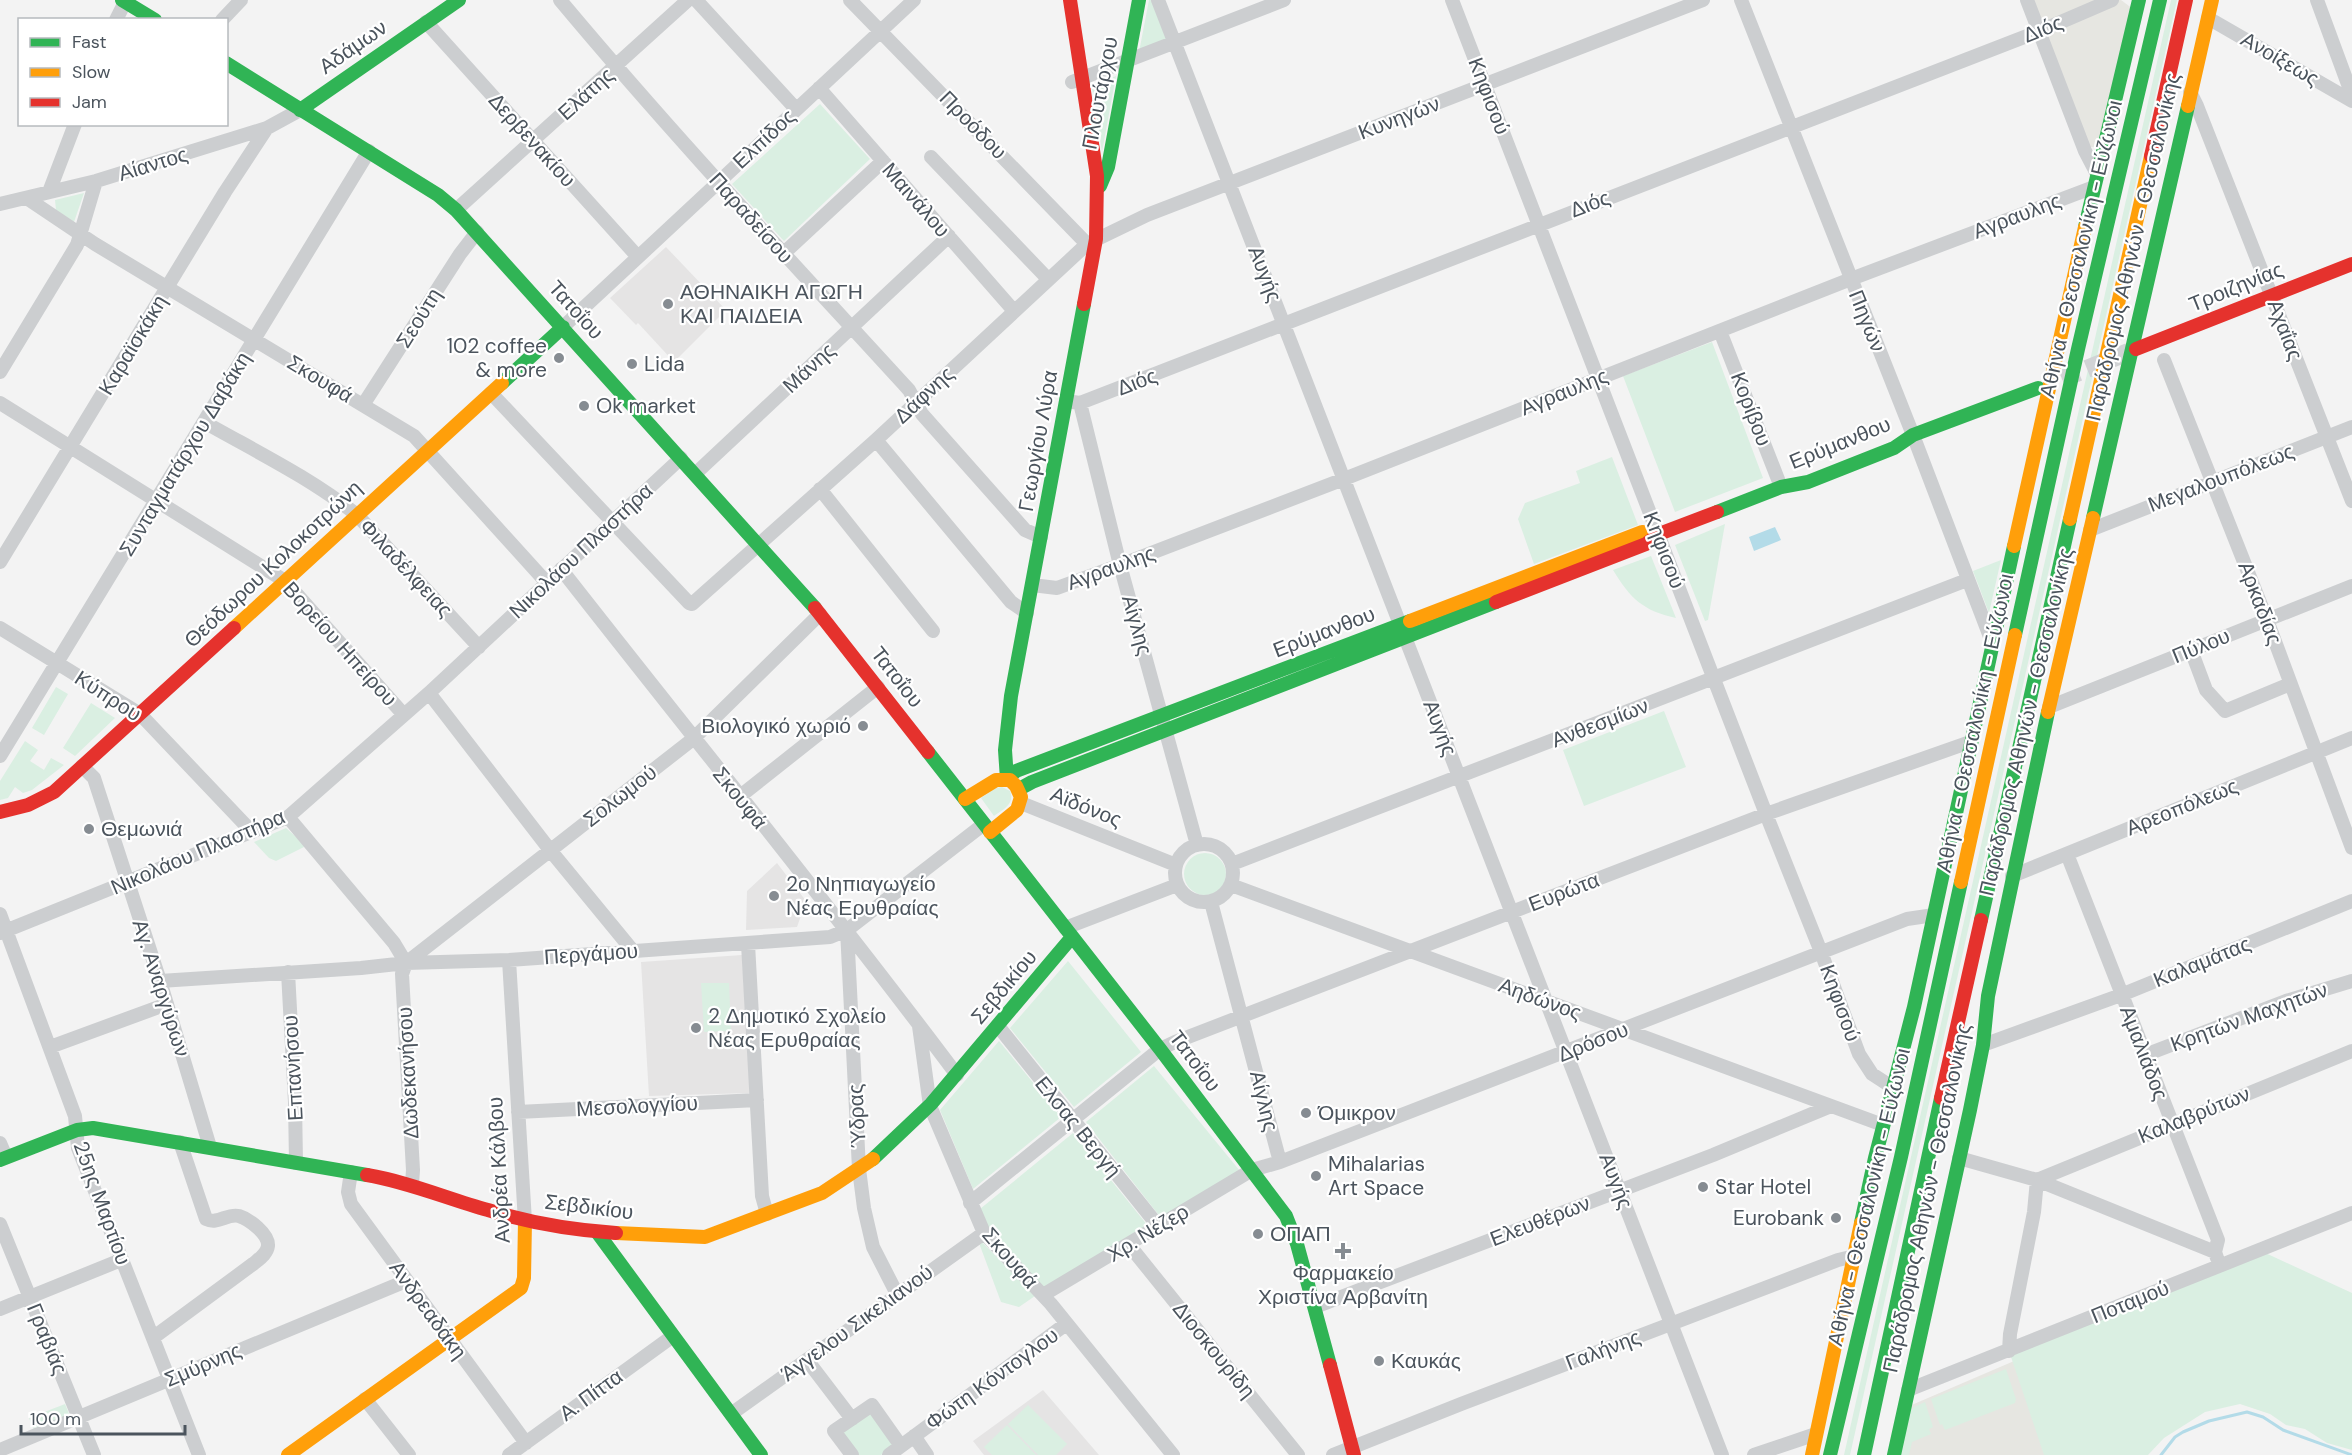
<svg xmlns="http://www.w3.org/2000/svg" width="2352" height="1455" font-family="'DM Sans',sans-serif">
<rect width="100%" height="100%" fill="#f3f3f3"/>
<!-- commercial -->
<path fill="#e6e6e1" d="M2031 0H2121L2133 9 2100 147H2086Z
M2028 1355 2061 1455H1897L1907 1407Z"/>
<!-- education -->
<path fill="#e5e4e4" d="M666 247 726 310 674 362 638 323 636 325 610 298Z
M777 863 806 901 797 927 746 930 747 891Z
M742 955 750 1093 649 1096 641 962Z
M1043 1390 1099 1455H984L973 1441Z"/>
<!-- green -->
<path fill="#daefe2" d="M1149 0H1155L1173 41 1139 52Z
M2171 0H2177L1850 1455H1844Z
M1116 76 1102 152 1092 87Z
M820 104 870 159 784 241 732 184Z
M84 193 74 222 56 210 55 200Z
M1712 342 1763 478 1675 512 1623 376Z
M1612 457 1638 525 1534 564 1518 519 1525 503 1580 483 1576 471Z
M1725 524 1708 620 1705 621 1675 545Z
M1651 556 1676 618C1643 611 1630 598 1613 570Z
M2001 560 1989 613 1973 571Z
M56 687 68 694 44 735 32 728Z
M91 703 115 718 75 756 63 748Z
M1664 711 1686 767 1584 806 1563 750Z
M25 741 38 750 30 761 44 770 51 758 64 765 32 790 23 793 15 787 8 798 0 800V781Z
M1002 787 1010 791C1015 804 1004 809 994 816L981 798 996 788Z
M286 828 306 846 276 861 269 858 254 842Z
M1184 874a21 21 0 1 1 42 0a21 21 0 1 1-42 0Z
M1068 961 1141 1052 1074 1107 1010 1028Z
M701 983H729L731 1031 704 1032Z
M999 1041 1061 1117 973 1189 940 1110Z
M1154 1066 1240 1171 1161 1218 1086 1122Z
M1073 1133 1148 1226 1045 1288 989 1231 980 1209Z
M982 1242 1035 1296 1019 1307 1001 1302 979 1243Z
M2259 1250 2352 1293V1450L2327 1443 2305 1429 2286 1425 2270 1414 2240 1404 2205 1412 2164 1438 2148 1455H2044L2009 1351Z
M2006 1369 2016 1399 2015 1403 1945 1430 1942 1424 1940 1425 1931 1399Z
M1925 1402 1933 1427 1929 1429 1931 1434 1912 1442 1909 1455H1899L1910 1409Z
M65 1404 70 1416 34 1430 29 1418Z
M1028 1405 1067 1444 1056 1455H1038L1008 1424Z
M870 1409 896 1444 881 1455H857L839 1432Z
M1007 1425 1036 1455H992L984 1447Z"/>
<!-- water -->
<path fill="#b3dbe8" d="M1775 527 1781 540 1754 551 1749 537Z"/>
<g fill="none" stroke-linecap="round" stroke-linejoin="round">
<!-- stream -->
<path stroke="#b3dbe8" stroke-width="3" d="M2161 1455 2175 1437 2183 1432 2209 1421 2247 1412 2263 1417 2283 1430 2352 1455"/>
<!-- secondary-tunnel -->
<path stroke="#d1d3d5" stroke-width="18" stroke-dasharray="18 9" stroke-linecap="butt" d="M2062 379 2136 349"/>
<!-- street -->
<path stroke="#ccced0" stroke-width="14" d="M560 0C672 134 791 261 909 390L922 414 1025 530 1041 537
M696 0 796 109
M850 0 1087 244
M1158 0 1722 1455
M1452 0 1766 814 1821 952 1859 1054 1872 1074 1892 1087
M1741 0 1913 435 1992 642
M2027 0 2085 151 2097 174
M2317 0 2352 95
M2208 18 2352 101
M116 20 125 2
M222 20 241 0
M426 22 638 257
M1072 82 1284 0
M819 88 1014 311
M2190 92 2197 106 2352 501
M931 157 1048 279
M49 192 75 124
M28 199 95 244 414 436 547 583
M0 204 96 181 267 128 300 110
M456 210 688 0
M783 254 883 161
M563 327 914 0
M1720 331 1781 487
M2164 360 2267 620 2352 848
M0 372 77 245 96 181
M491 393 689 603 692 604 876 440 1087 244 1147 215 1703 0
M1066 401 1080 403C1401 281 1720 154 2040 31L2112 0
M0 403 285 581 404 715
M1080 403 1120 565 1197 845
M363 405 460 254 477 232
M204 422C255 451 311 478 357 515L479 647
M876 440 1011 602 1027 613
M695 474 949 236
M820 489 933 631
M2090 530 2352 427
M0 562 225 192 267 128
M561 569C693 738 829 904 957 1075
M1032 585 1057 588 1120 565 1344 479 1851 279 2094 187
M0 628 140 714 252 832
M2191 650 2206 690 2225 711 2290 684
M429 693 550 850 633 951
M2049 707 2352 586
M0 756 369 151
M82 766 94 778 160 981 210 1147
M739 797 878 687
M1021 803 1176 865
M288 817 394 943 406 963
M1175 873a29 29 0 1 1 58 0a29 29 0 1 1-58 0Z
M2067 854 2218 1240 2215 1252
M1232 864 1967 580
M2012 876 2352 738
M1231 885 1883 1125
M1211 902 1280 1162
M0 914 75 1116 78 1148 199 1455
M1065 928 1177 885
M847 930 859 1169 864 1208 873 1247 897 1294
M0 933 288 817 429 693 681 458
M748 944 762 1196 767 1214
M509 960 525 1221
M288 972 295 1102 296 1163
M160 981 361 968 406 963 509 960 830 937 847 930 984 824
M919 1026 930 1106 984 1233 1051 1304 1173 1455
M998 1026 1159 1227
M1983 1045 2121 995 2352 901
M50 1047 167 1004
M2145 1055 2286 1001 2352 981
M518 1112 757 1100
M0 1143 6 1157
M1959 1158 2037 1180 2215 1252 2217 1258
M351 1172 348 1192 351 1204 526 1443
M412 1184 413 1170 402 974 406 963 693 739 820 614
M970 1203 1160 1049 1175 1042 1766 814 1970 742
M0 1224 94 1455
M1129 1245 1298 1455
M1043 1295 1252 1170 1280 1162 1907 919 1934 915
M1315 1307 1713 1155 1831 1106
M0 1309 121 1260
M154 1337 253 1264C259 1259 267 1254 268 1246 269 1234 249 1219 239 1216 227 1213 218 1225 206 1219L180 1142
M2009 1351 2010 1334 2034 1212 2037 1180 2352 1051
M807 1360 852 1419
M1908 1390 2352 1213
M365 1399 409 1455
M731 1414 984 1233
M914 1436 927 1455
M0 1450 406 1281
M509 1455 673 1336
M852 1455 834 1431 872 1405 901 1446
M889 1455 1066 1324
M1333 1455 1461 1404 1838 1260 1855 1256
M1754 1455 1816 1434"/>
<!-- fast -->
<path stroke="#30b455" stroke-width="14" d="M122 0 155 20
M226 63 438 195 456 210 815 608
M300 110 459 0
M1100 186 1108 167 1139 0
M2085 227 2139 0
M502 383 563 327
M1717 512 1781 487 1808 482 1894 448 1913 435 2038 388
M2093 518 2188 106
M2015 635 2078 349 2160 0
M928 752 1160 1049 1286 1216 1297 1244 1330 1365
M1007 779 1005 750 1011 696 1084 304
M1007 779 1016 771 1410 621
M1019 789 1032 782 1496 602
M1981 920 2070 519
M873 1159 931 1104 1072 937
M0 1160 77 1130 93 1128 367 1175
M1861 1223 1875 1158 1914 1007 2014 546
M597 1232 761 1455
M1830 1455 1901 1157 1961 882
M1864 1455 1941 1098
M1894 1455 1970 1110 1983 1045 1988 996 2048 712"/>
<!-- slow -->
<path stroke="#ff9f0a" stroke-width="14" d="M2188 106 2212 0
M2070 519 2151 156
M2014 546 2085 227
M1410 621 1642 532 1648 533
M234 628 502 383
M2048 712 2093 518
M965 799 996 780H1010L1016 786 1021 797 1017 810 990 832
M1961 882 2015 635
M616 1233 705 1237 822 1193 873 1159
M288 1455 521 1288 524 1278 525 1221
M1812 1455 1861 1223"/>
<!-- jam -->
<path stroke="#e5322d" stroke-width="14" d="M1070 0 1097 176 1096 239 1084 304
M2151 156 2186 0
M2136 349 2352 264
M1496 602 1646 544 1659 534 1717 512
M815 608 928 752
M0 812 28 805 54 792 234 628
M1941 1098 1981 920
M367 1175C409 1182 448 1199 488 1210 530 1223 573 1230 616 1233
M1330 1365 1354 1455"/>
</g>
<!-- markers -->
<g fill="#868c92" stroke="#fff" stroke-width="2">
<circle cx="668" cy="304" r="6"/>
<circle cx="559" cy="358" r="6"/>
<circle cx="632" cy="364" r="6"/>
<circle cx="584" cy="406" r="6"/>
<circle cx="863" cy="726" r="6"/>
<circle cx="89" cy="829" r="6"/>
<circle cx="774" cy="896" r="6"/>
<circle cx="696" cy="1028" r="6"/>
<circle cx="1306" cy="1113" r="6"/>
<circle cx="1316" cy="1176" r="6"/>
<circle cx="1703" cy="1187" r="6"/>
<circle cx="1836" cy="1218" r="6"/>
<circle cx="1258" cy="1234" r="6"/>
<path d="M1340 1242h6v6h6v6h-6v6h-6v-6h-6v-6h6z"/>
<circle cx="1379" cy="1361" r="6"/>
</g>
<g text-anchor="middle" dominant-baseline="central" stroke-width="4.5" stroke-linejoin="round" paint-order="stroke">
<!-- street labels -->
<g font-size="21" fill="#4b545d" stroke="#fff">
<text transform="translate(2043 29) rotate(-22)">Διός</text>
<text transform="translate(353 47) rotate(-35)">Αδάμων</text>
<text transform="translate(2280 59) rotate(30)">Ανοίξεως</text>
<text transform="translate(1100 93) rotate(-79)">Πλουτάρχου</text>
<text transform="translate(586 94) rotate(-42)">Ελάτης</text>
<text transform="translate(1489 96) rotate(69)">Κηφισού</text>
<text transform="translate(1399 118) rotate(-21)">Κυνηγών</text>
<text transform="translate(973 125) rotate(46)">Προόδου</text>
<text transform="translate(764 139) rotate(-43)">Ελπίδος</text>
<text transform="translate(532 140) rotate(48)">Δερβενακίου</text>
<text transform="translate(153 164) rotate(-17)">Αίαντος</text>
<text transform="translate(916 200) rotate(49)">Μαινάλου</text>
<text transform="translate(1590 204) rotate(-21)">Διός</text>
<text transform="translate(2017 216) rotate(-21)">Αγραυλης</text>
<text transform="translate(751 218) rotate(48)">Παραδείσου</text>
<text transform="translate(2133 247) rotate(-77)">Παράδρομος Αθηνών - Θεσσαλονίκης</text>
<text transform="translate(2081 249) rotate(-77)">Αθήνα - Θεσσαλονίκη - Εύζωνοι</text>
<text transform="translate(1265 274) rotate(69)">Αυγής</text>
<text transform="translate(2236 287) rotate(-22)">Τροιζηνίας</text>
<text transform="translate(576 310) rotate(48)">Τατοΐου</text>
<text transform="translate(419 318) rotate(-58)">Σεούτη</text>
<text transform="translate(1867 321) rotate(68)">Πηγών</text>
<text transform="translate(2285 330) rotate(69)">Αχαΐας</text>
<text transform="translate(133 345) rotate(-59)">Καραϊσκάκη</text>
<text transform="translate(809 368) rotate(-43)">Μάνης</text>
<text transform="translate(320 379) rotate(31)">Σκουφά</text>
<text transform="translate(1137 382) rotate(-21)">Διός</text>
<text transform="translate(1564 392) rotate(-22)">Αγραυλης</text>
<text transform="translate(924 395) rotate(-43)">Δάφνης</text>
<text transform="translate(1751 409) rotate(69)">Κορίβου</text>
<text transform="translate(1038 441) rotate(-80)">Γεωργίου Λύρα</text>
<text transform="translate(1840 443) rotate(-22)">Ερύμανθου</text>
<text transform="translate(185 454) rotate(-59)">Συνταγματάρχου Δαβάκη</text>
<text transform="translate(2221 478) rotate(-21)">Μεγαλουπόλεως</text>
<text transform="translate(1664 550) rotate(69)">Κηφισού</text>
<text transform="translate(581 551) rotate(-43)">Νικολάου Πλαστήρα</text>
<text transform="translate(273 564) rotate(-43)">Θεόδωρου Κολοκοτρώνη</text>
<text transform="translate(406 568) rotate(47)">Φιλαδέλφειας</text>
<text transform="translate(1111 568) rotate(-20)">Αγραυλης</text>
<text transform="translate(2260 603) rotate(69)">Αρκαδίας</text>
<text transform="translate(1137 625) rotate(74)">Αίγλης</text>
<text transform="translate(1324 632) rotate(-21)">Ερύμανθου</text>
<text transform="translate(340 644) rotate(48)">Βορείου Ηπείρου</text>
<text transform="translate(2201 646) rotate(-22)">Πύλου</text>
<text transform="translate(897 677) rotate(52)">Τατοΐου</text>
<text transform="translate(108 696) rotate(33)">Κύπρου</text>
<text transform="translate(2026 722) rotate(-77)">Παράδρομος Αθηνών - Θεσσαλονίκης</text>
<text transform="translate(1600 723) rotate(-21)">Ανθεσμίων</text>
<text transform="translate(1975 723) rotate(-78)">Αθήνα - Θεσσαλονίκη - Εύζωνοι</text>
<text transform="translate(1440 728) rotate(69)">Αυγής</text>
<text transform="translate(620 796) rotate(-38)">Σολωμού</text>
<text transform="translate(740 798) rotate(51)">Σκουφά</text>
<text transform="translate(1086 807) rotate(22)">Αϊδόνος</text>
<text transform="translate(2182 807) rotate(-22)">Αρεοπόλεως</text>
<text transform="translate(198 852) rotate(-23)">Νικολάου Πλαστήρα</text>
<text transform="translate(1564 892) rotate(-21)">Ευρώτα</text>
<text transform="translate(591 954) rotate(-4)">Περγάμου</text>
<text transform="translate(2202 962) rotate(-22)">Καλαμάτας</text>
<text transform="translate(1004 987) rotate(-50)">Σεβδικίου</text>
<text transform="translate(161 988) rotate(72)">Αγ. Αναργύρων</text>
<text transform="translate(1540 999) rotate(20)">Αηδώνος</text>
<text transform="translate(1840 1003) rotate(70)">Κηφισού</text>
<text transform="translate(2249 1017) rotate(-20)">Κρητών Μαχητών</text>
<text transform="translate(1593 1042) rotate(-22)">Δρόσου</text>
<text transform="translate(2144 1053) rotate(69)">Αμαλιάδος</text>
<text transform="translate(1195 1061) rotate(53)">Τατοΐου</text>
<text transform="translate(293 1068) rotate(-93)">Επτανήσου</text>
<text transform="translate(408 1073) rotate(-93)">Δωδεκανήσου</text>
<text transform="translate(1264 1101) rotate(76)">Αίγλης</text>
<text transform="translate(637 1106) rotate(-3)">Μεσολογγίου</text>
<text transform="translate(2194 1115) rotate(-22)">Καλαβρύτων</text>
<text transform="translate(857 1116) rotate(-93)">Ύδρας</text>
<text transform="translate(1078 1127) rotate(51)">Ελσας Βεργή</text>
<text transform="translate(499 1170) rotate(-93)">Ανδρέα Κάλβου</text>
<text transform="translate(1616 1181) rotate(69)">Αυγής</text>
<text transform="translate(1869 1197) rotate(-77)">Αθήνα - Θεσσαλονίκη - Εύζωνοι</text>
<text transform="translate(1927 1198) rotate(-78)">Παράδρομος Αθηνών - Θεσσαλονίκης</text>
<text transform="translate(102 1203) rotate(70)">25ης Μαρτίου</text>
<text transform="translate(589 1207) rotate(7)">Σεβδικίου</text>
<text transform="translate(1540 1221) rotate(-21)">Ελευθέρων</text>
<text transform="translate(1148 1233) rotate(-31)">Χρ. Νέζερ</text>
<text transform="translate(1010 1258) rotate(49)">Σκουφά</text>
<text transform="translate(2130 1302) rotate(-22)">Ποταμού</text>
<text transform="translate(428 1310) rotate(54)">Ανδρεαδάκη</text>
<text transform="translate(857 1323) rotate(-36)">Άγγελου Σικελιανού</text>
<text transform="translate(47 1339) rotate(68)">Γραβιάς</text>
<text transform="translate(1214 1350) rotate(51)">Διοσκουρίδη</text>
<text transform="translate(1603 1350) rotate(-21)">Γαλήνης</text>
<text transform="translate(203 1365) rotate(-23)">Σμύρνης</text>
<text transform="translate(992 1379) rotate(-36)">Φώτη Κόντογλου</text>
<text transform="translate(591 1395) rotate(-36)">Α. Πίττα</text>
</g>
<!-- poi labels -->
<g font-size="21" fill="#4b545d" stroke="#fff" text-anchor="start">
<text x="680" y="292">ΑΘΗΝΑΙΚΗ ΑΓΩΓΗ<tspan x="680" dy="24">ΚΑΙ ΠΑΙΔΕΙΑ</tspan></text>
<text x="547" y="346" text-anchor="end">102 coffee<tspan x="547" dy="24">&amp; more</tspan></text>
<text x="644" y="364">Lida</text>
<text x="596" y="406">Ok market</text>
<text x="851" y="726" text-anchor="end">Βιολογικό χωριό</text>
<text x="101" y="829">Θεμωνιά</text>
<text x="786" y="884">2ο Νηπιαγωγείο<tspan x="786" dy="24">Νέας Ερυθραίας</tspan></text>
<text x="708" y="1016">2 Δημοτικό Σχολείο<tspan x="708" dy="24">Νέας Ερυθραίας</tspan></text>
<text x="1318" y="1113">Όμικρον</text>
<text x="1328" y="1164">Mihalarias<tspan x="1328" dy="24">Art Space</tspan></text>
<text x="1715" y="1187">Star Hotel</text>
<text x="1824" y="1218" text-anchor="end">Eurobank</text>
<text x="1270" y="1234">ΟΠΑΠ</text>
<text x="1343" y="1273" text-anchor="middle">Φαρμακείο<tspan x="1343" dy="24">Χριστίνα Αρβανίτη</tspan></text>
<text x="1391" y="1361">Καυκάς</text>
</g>
</g>
<!-- legend -->
<rect x="18" y="18" width="210" height="108" fill="#ffffff" stroke="#b7bbbe" stroke-width="1.5"/>
<rect x="30" y="38" width="30" height="9" fill="#30b455" stroke="#b7bbbe" stroke-width="1.5"/>
<text x="72" y="48" font-size="18" fill="#4b545d">Fast</text>
<rect x="30" y="68" width="30" height="9" fill="#ff9f0a" stroke="#b7bbbe" stroke-width="1.5"/>
<text x="72" y="78" font-size="18" fill="#4b545d">Slow</text>
<rect x="30" y="98" width="30" height="9" fill="#e5322d" stroke="#b7bbbe" stroke-width="1.5"/>
<text x="72" y="108" font-size="18" fill="#4b545d">Jam</text>
<!-- scale -->
<path d="M21 1425v9h164v-9" fill="none" stroke="#4b545d" stroke-width="3"/>
<text x="30" y="1425" font-size="18" fill="#4b545d" stroke="#ffffff" stroke-width="4.5" paint-order="stroke">100 m</text>
</svg>
